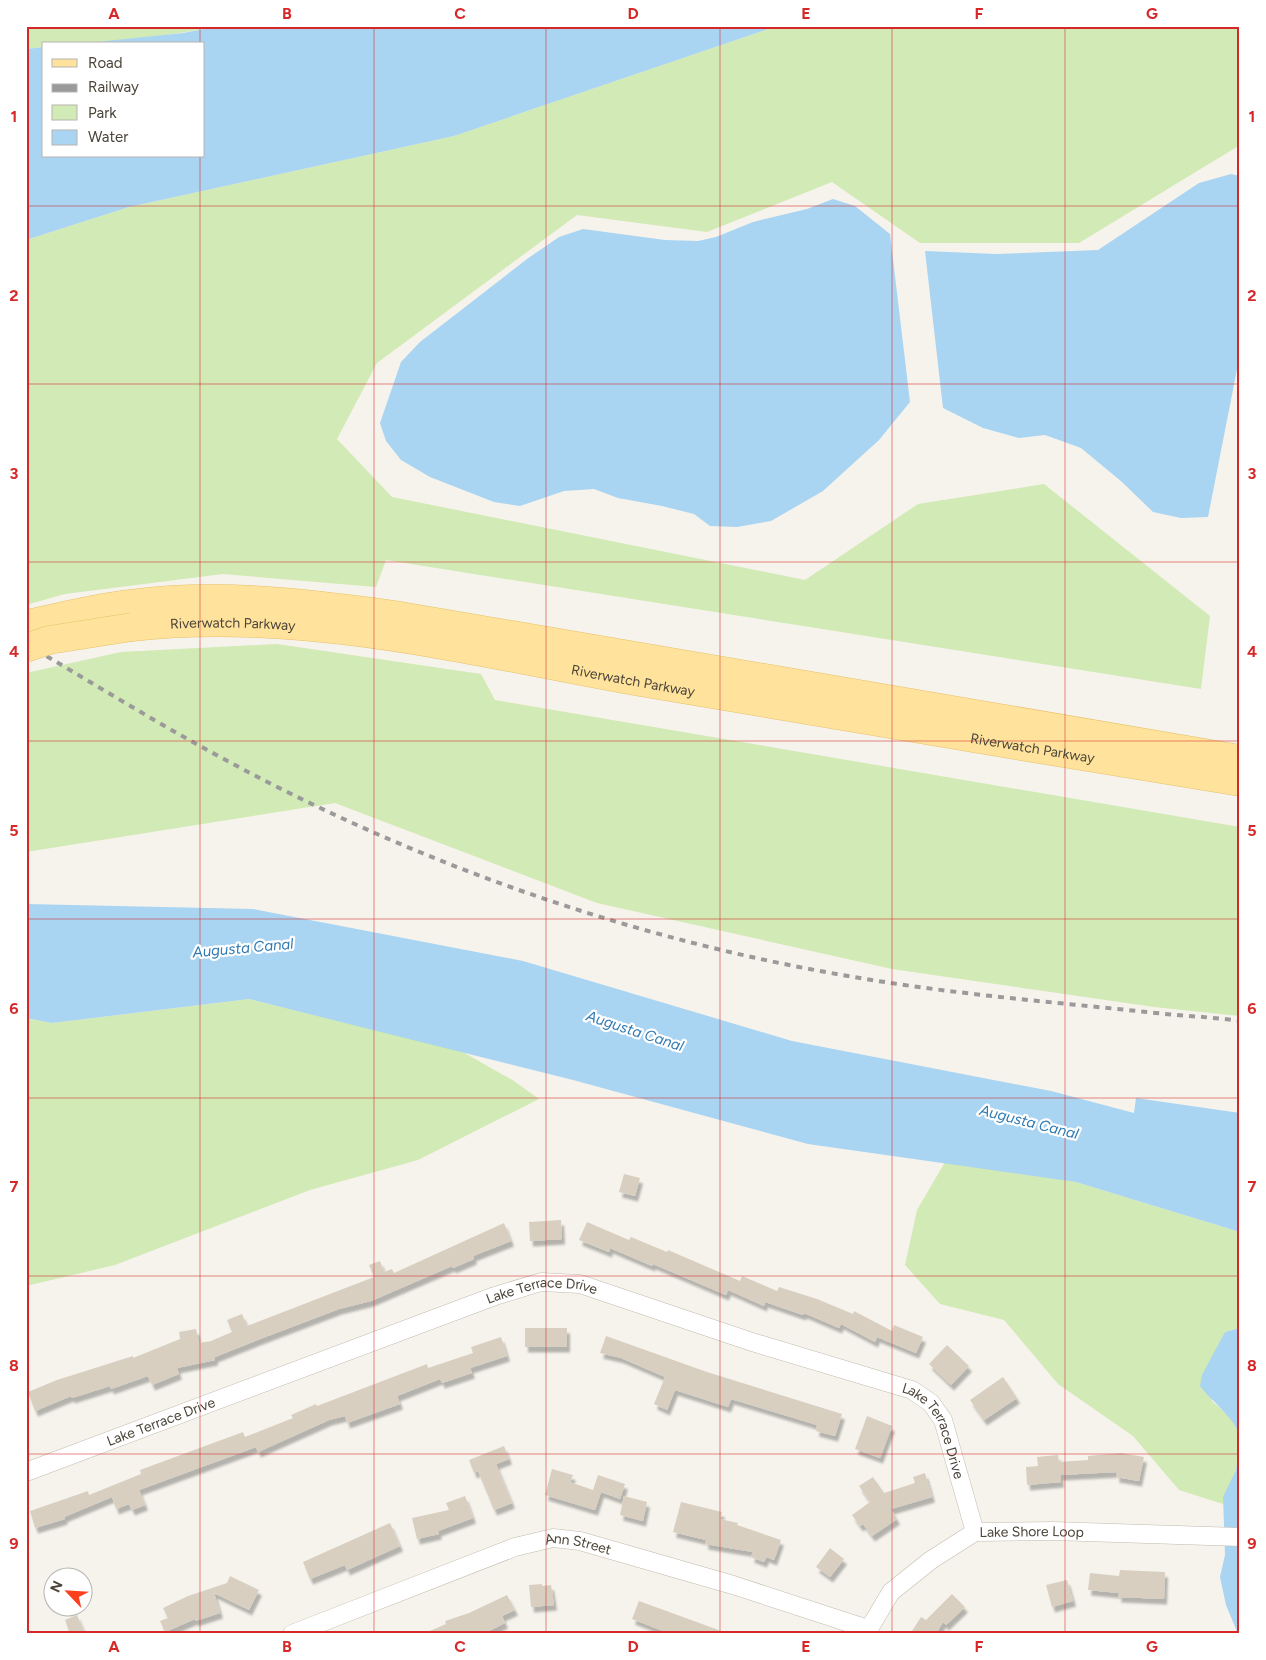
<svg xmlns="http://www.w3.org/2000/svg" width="1266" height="1660" font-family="Figtree,sans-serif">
<defs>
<filter id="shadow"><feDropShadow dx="3" dy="5.5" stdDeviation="1" flood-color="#0004"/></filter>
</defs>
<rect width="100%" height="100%" fill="#f6f3ec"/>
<!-- green -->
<path fill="#d2eab5" d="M27 26H220C162 37 103 44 44 44V47L26 49Z
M777 26H1240V145L1079 243H920L832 182 707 232 577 215 377 363 337 439 392 497 805 580 918 504 1044 484 1210 616 1201 689 386 560 376 587 223 574 65 594 26 605V240L129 207 454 136Z
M277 644 481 674 495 700 1240 827V1016L1154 1007 892 969 597 903 335 803 26 852V673L121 652Z
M249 999 461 1051 514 1081 539 1099 418 1160 310 1190 115 1265 26 1286V1018L52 1023Z
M945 1162 1076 1182 1240 1232V1328L1225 1332 1215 1354 1212 1401C1219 1408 1232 1417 1237 1425 1248 1447 1231 1483 1223 1504L1179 1490 1133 1436 1058 1384 1004 1320 940 1304 905 1265 917 1210Z"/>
<!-- water -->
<path fill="#a9d4f2" d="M220 26H777L454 136 129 207 26 240V49L44 47V156H204V44H77L183 33Z
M1231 174 1240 176V354L1208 517 1181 518 1153 512 1122 482 1081 448 1045 435 1019 438 983 428 943 408 925 251 996 254 1098 250 1199 183Z
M833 199 855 206 890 234 910 402 879 440 823 491 771 521 737 527 710 526 694 514 662 506 618 498 594 489 564 491 520 506 494 502 430 477 401 460 386 441 380 423 401 362 420 342 527 259 559 237 583 229 665 240 698 241 716 237 753 222 807 209Z
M26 904 253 909 523 961 792 1041 1051 1091 1134 1113 1136 1098 1240 1113V1232L1076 1182 808 1144 573 1080 249 999 52 1023 26 1018Z
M1240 1328V1436C1234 1417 1212 1402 1200 1386L1202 1375 1225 1332Z
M1240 1446V1634H1238L1226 1605 1220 1577 1225 1555 1223 1497 1236 1470Z"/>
<!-- building -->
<path fill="#d8cfc1" filter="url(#shadow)" d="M624 1174 640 1178 635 1196 619 1192Z
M561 1220 562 1239 530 1241 529 1222Z
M587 1222 629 1240 631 1237 667 1252 668 1250 740 1281 742 1276 777 1291 779 1287 817 1299 853 1314 854 1311 892 1331 894 1325 923 1337 916 1353 877 1337 875 1342 841 1324 839 1328 804 1313 803 1315 765 1302 764 1306 728 1290 726 1295 653 1264 652 1266 610 1248 609 1252 579 1240Z
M504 1223 511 1241 473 1256 474 1259 453 1268 452 1266 371 1301 339 1309 260 1339 215 1357V1360L177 1368 179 1374 152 1385 148 1376 111 1389 110 1386 72 1398 71 1396 35 1411 28 1392 57 1380 133 1356V1358L180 1339 179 1332 196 1329 199 1343 211 1341 232 1332 227 1320 242 1314 247 1326 374 1277 369 1265 380 1261 384 1272 392 1269 394 1273Z
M525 1328H567V1347H525Z
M606 1336 707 1372 842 1414 835 1436 816 1431 817 1425 731 1399 728 1407 675 1390 667 1410 654 1404 665 1377 621 1358 600 1353Z
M501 1337 507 1356 470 1368 472 1373 442 1383 440 1379 397 1396 400 1404 347 1423 345 1416 329 1420 258 1452 256 1447 139 1490 145 1505 132 1510 129 1504 116 1509 112 1497 64 1517 65 1519 35 1528 30 1511 88 1491 89 1495 141 1474 140 1470 243 1432 245 1437 293 1418 291 1415 316 1404 317 1406 427 1364 428 1368 473 1353 471 1347Z
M947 1345 969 1366 951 1385 929 1364Z
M1003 1377 1017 1398 984 1420 970 1400Z
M867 1416 892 1426 880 1458 855 1449Z
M504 1446 509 1459 496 1464 512 1503 494 1510 478 1471 474 1473 469 1460Z
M1121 1453 1144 1457 1139 1481 1116 1477 1117 1472 1060 1475 1061 1482 1027 1485 1026 1467 1038 1466 1037 1457 1058 1455 1059 1462 1088 1460V1456Z
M552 1469 573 1475 570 1482 593 1490 598 1475 625 1484 620 1499 601 1492 595 1510 545 1495Z
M925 1473 932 1497 891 1509 897 1519 872 1536 863 1524 860 1526 852 1515 870 1502 859 1486 873 1477 884 1493 915 1483 913 1477Z
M465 1496 473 1518 438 1531 439 1534 417 1539 412 1518 449 1510 446 1503Z
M624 1496 647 1502 643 1521 620 1515Z
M681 1502 722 1512 720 1519 738 1523 737 1525 781 1540 774 1560 766 1557 764 1562 751 1557 753 1552 705 1544 706 1540 673 1532Z
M390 1523 400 1546 347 1570 345 1565 310 1579 303 1562Z
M830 1548 844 1559 830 1577 816 1567Z
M1120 1570 1165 1572 1164 1599 1118 1597 1119 1593 1088 1590 1090 1573 1119 1576Z
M230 1576 259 1590 249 1610 214 1593 220 1613 195 1621V1619L165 1632 160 1621 168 1618 163 1608 188 1596 227 1583Z
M1067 1580 1073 1601 1052 1607 1046 1585Z
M542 1584V1586L551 1585 554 1605 531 1607 529 1585Z
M952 1594 965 1607 946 1625 943 1622 936 1634H910L921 1617 926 1620Z
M507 1595 515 1610 502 1616 505 1623 483 1634H423L446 1624 445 1621 469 1613Z
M639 1601 724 1632 723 1634H662L663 1631 632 1619Z
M77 1615 85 1634H70L65 1620Z"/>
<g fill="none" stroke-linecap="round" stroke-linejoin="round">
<defs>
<g id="street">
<path id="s1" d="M26 1472 495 1296 541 1282 580 1284 752 1342 912 1390 931 1403 943 1420 975 1532"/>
<path id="s2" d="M292 1634 515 1547 553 1538 580 1541 733 1585 868 1629"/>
<path id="s3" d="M866 1634 891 1592 931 1560 975 1532 1053 1531 1240 1537"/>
</g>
<g id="primary">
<path d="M26 624C61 617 95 608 130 604 218 592 308 603 395 615L1240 759"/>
<path id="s4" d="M132 627C303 608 472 652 640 682 839 717 1040 749 1240 782"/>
</g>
</defs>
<!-- street casing -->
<use href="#street" stroke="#c2bbae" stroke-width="19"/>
<!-- primary casing -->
<use href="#primary" stroke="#e6c16a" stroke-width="29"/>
<!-- street -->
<use href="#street" stroke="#fff" stroke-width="18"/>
<!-- primary -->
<use href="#primary" stroke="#ffe39c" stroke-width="28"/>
<!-- rail -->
<path stroke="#9a9a9a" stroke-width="4" stroke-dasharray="6 6" stroke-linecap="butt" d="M26 644C91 682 155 722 222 758 415 863 631 939 848 976 950 994 1053 1002 1156 1013 1184 1016 1212 1017 1240 1021"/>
<defs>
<path id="primary-bridge" d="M26 648 49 640 132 627"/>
</defs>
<!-- primary-bridge casing -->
<use href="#primary-bridge" stroke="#e6c16a" stroke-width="29" stroke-linecap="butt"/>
<!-- primary-bridge -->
<use href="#primary-bridge" stroke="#ffe39c" stroke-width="28"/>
</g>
<!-- grid -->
<path fill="none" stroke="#d62828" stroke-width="1" stroke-opacity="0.55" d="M200 26V44M374 26V1634M546 26V1634M720 26V1634M892 26V1634M1065 26V1634M200 156V1634M26 206H1240M26 384H1240M26 562H1240M26 741H1240M26 919H1240M26 1098H1240M26 1276H1240M26 1454H1240"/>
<g text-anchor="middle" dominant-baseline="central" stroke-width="4.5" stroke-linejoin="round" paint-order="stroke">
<!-- street labels -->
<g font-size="14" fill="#4b4439" stroke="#fff">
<text stroke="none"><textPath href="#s4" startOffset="101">Riverwatch Parkway</textPath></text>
<text stroke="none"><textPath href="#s4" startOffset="506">Riverwatch Parkway</textPath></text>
<text stroke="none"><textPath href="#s4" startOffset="911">Riverwatch Parkway</textPath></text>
<text stroke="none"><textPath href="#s1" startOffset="549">Lake Terrace Drive</textPath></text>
<text stroke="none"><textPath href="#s1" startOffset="144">Lake Terrace Drive</textPath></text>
<text stroke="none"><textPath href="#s1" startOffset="984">Lake Terrace Drive</textPath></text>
<text stroke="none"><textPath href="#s3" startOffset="209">Lake Shore Loop</textPath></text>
<text stroke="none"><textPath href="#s2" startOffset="304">Ann Street</textPath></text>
</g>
<!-- water labels -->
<g font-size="15" font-style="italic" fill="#2e7ab2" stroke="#fff">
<text transform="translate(243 948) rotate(-5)">Augusta Canal</text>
<text transform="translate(635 1031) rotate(18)">Augusta Canal</text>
<text transform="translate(1029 1122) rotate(14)">Augusta Canal</text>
</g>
</g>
<!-- border -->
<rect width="1266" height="1660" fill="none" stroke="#ffffff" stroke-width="55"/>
<!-- legend -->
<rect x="42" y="42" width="162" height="115" fill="#ffffff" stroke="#b7b4b0"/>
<rect x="52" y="59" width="25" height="8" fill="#ffe39c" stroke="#b7b4b0"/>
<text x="88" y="68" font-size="15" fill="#4b4439">Road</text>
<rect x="52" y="84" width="25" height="8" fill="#9a9a9a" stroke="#b7b4b0"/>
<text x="88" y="92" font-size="15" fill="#4b4439">Railway</text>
<rect x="52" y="105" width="25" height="15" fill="#d2eab5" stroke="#b7b4b0"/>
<text x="88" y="118" font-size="15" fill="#4b4439">Park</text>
<rect x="52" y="130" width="25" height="15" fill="#a9d4f2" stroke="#b7b4b0"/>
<text x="88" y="142" font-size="15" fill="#4b4439">Water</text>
<!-- north arrow -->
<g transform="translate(68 1592) rotate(295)"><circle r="24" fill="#ffffff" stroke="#b7b4b0"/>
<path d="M0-4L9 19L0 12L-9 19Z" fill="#fc3f1d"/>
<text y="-8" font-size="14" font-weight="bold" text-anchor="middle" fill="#4b4439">N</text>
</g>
<rect x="28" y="28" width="1210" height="1604" fill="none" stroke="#d62828" stroke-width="2"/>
<g font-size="16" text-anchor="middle" font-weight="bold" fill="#d62828">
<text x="114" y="19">A</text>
<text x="287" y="19">B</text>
<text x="460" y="19">C</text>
<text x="633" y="19">D</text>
<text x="806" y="19">E</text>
<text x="979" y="19">F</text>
<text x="1152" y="19">G</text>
<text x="14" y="122">1</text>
<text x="1252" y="122">1</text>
<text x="14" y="301">2</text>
<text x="1252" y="301">2</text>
<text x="14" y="479">3</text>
<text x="1252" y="479">3</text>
<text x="14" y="657">4</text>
<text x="1252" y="657">4</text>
<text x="14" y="836">5</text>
<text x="1252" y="836">5</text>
<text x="14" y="1014">6</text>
<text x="1252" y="1014">6</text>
<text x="14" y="1192">7</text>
<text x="1252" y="1192">7</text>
<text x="14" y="1371">8</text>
<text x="1252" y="1371">8</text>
<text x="14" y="1549">9</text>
<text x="1252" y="1549">9</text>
<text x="114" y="1652">A</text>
<text x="287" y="1652">B</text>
<text x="460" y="1652">C</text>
<text x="633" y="1652">D</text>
<text x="806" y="1652">E</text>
<text x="979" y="1652">F</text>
<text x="1152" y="1652">G</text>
</g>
</svg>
